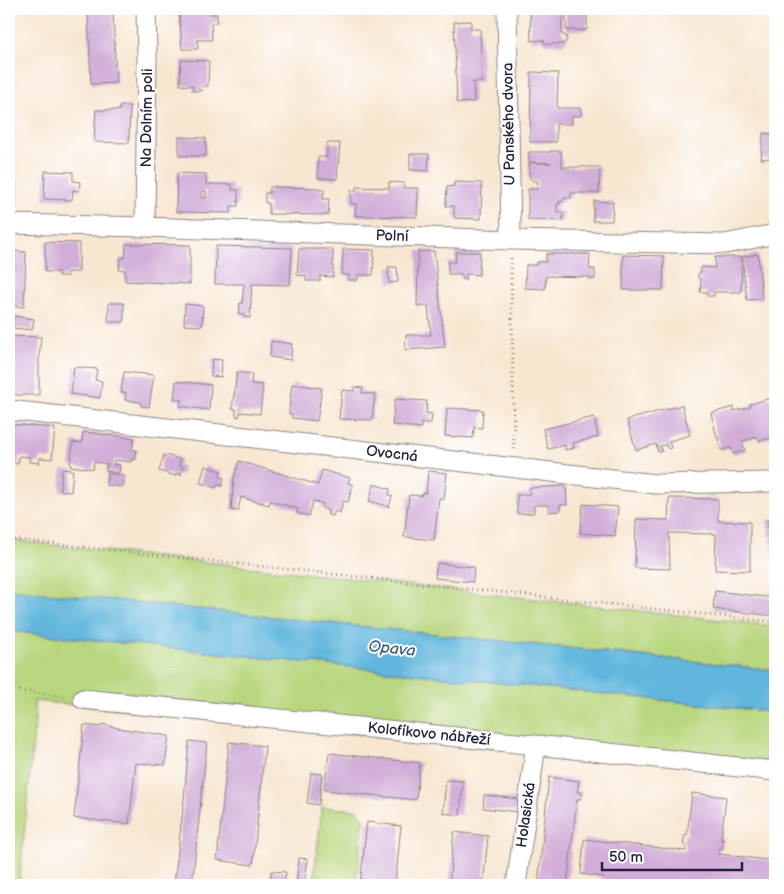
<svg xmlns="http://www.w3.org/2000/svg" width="784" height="894" font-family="'Balsamiq Sans',sans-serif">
<rect width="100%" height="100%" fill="#fff"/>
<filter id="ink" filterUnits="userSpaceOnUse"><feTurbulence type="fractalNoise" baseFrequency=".02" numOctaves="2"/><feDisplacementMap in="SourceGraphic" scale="10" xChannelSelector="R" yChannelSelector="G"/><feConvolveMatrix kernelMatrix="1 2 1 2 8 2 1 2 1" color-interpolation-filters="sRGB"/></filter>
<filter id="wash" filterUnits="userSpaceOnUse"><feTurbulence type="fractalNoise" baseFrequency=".0096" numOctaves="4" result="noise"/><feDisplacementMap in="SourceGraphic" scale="20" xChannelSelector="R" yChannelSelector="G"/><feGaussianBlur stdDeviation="1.12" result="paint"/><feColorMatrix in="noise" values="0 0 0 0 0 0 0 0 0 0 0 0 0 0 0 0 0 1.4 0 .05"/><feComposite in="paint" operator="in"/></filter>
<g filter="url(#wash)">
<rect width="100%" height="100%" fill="#f7e6d0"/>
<!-- green -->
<path fill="#b8d67d" stroke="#6d7c5c" d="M9 540 775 626V670L9 589Z
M9 631 775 712V768L544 753 34 701 35 721 19 885H9Z
M322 807 357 810 364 819 356 885H313Z"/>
<!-- water -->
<path fill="#60b6dd" stroke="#416c8c" d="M9 589 775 670V712L9 631Z"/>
<g id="blocks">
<!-- building -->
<path fill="#d1add8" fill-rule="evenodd" d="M88 9H113L116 83 91 84Z
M530 9H562V34L567 37 566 42 563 44H544V40L531 41Z
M566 9H587V30H566Z
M211 10V14H217V23H211L212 40H197L198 49H182L179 12Z
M471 21V29H480L482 82H473L474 102 457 103 454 22Z
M181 60 209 61 208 86H203L202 91H193V86L180 85Z
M531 72 558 73 557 108H581V116H572V124H556V142H530Z
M120 106H130L129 143 94 142 96 110H120Z
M763 133 775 134V158L761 159Z
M179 137 206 138V156H179Z
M327 143H340L337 179 318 178V157H327Z
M550 151H561L562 167H600L599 193H571V198H564L563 202 559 201 560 204H557V212H563V221L528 220V189H537L538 181H533L529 177V163H551L529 162V152H550Z
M410 154H429L428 171 410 170Z
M45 171 73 172V181L80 182 79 191 73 190 72 200 44 199Z
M177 173 206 174V184H232V190H238V206H231V213L176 212ZM202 191H206V198H202Z
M9 181H16V208H9Z
M389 182 404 183V188H418L417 217 355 216 356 204H351V190H356V187L389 188Z
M454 182 482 183 481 219 454 218V206H446L447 187 454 186Z
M270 187 319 188V190H324L323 199H329L328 215 269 214V203H265V193H270Z
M594 201 613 202 612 221H593Z
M45 242 79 243V272H68V276H58V272H45Z
M126 244 190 245V284L125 281V270H119L120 258H125Z
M216 246 292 248 290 285 252 284 250 318 244 317V314H239L240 303 242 304 244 284H215Z
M9 249H13V251L26 252 24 307 9 306Z
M299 249H333V277L320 276V281H306V276L297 275Z
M343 249 374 250 373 275H358V280H348L349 275H342Z
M775 250V268H774L771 251Z
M418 251H434L445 347 405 350 406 335H431L428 306H417Z
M456 252H480L479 275 466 274V280L462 279V274H448V262H455Z
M546 254H590L589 269H595V279H589V277L546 276 545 289 525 288 526 265H537V262H546Z
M758 254 762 299 747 300 742 257 741 292H714V296H707V292H700L701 280 698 278V274L701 272V267L715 268V257H742Z
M623 255 664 256 663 290H623Z
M388 267H397L398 282 389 283Z
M109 303H124V322H108Z
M185 304 203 306 202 326 184 325Z
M14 316 34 319 32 330 13 328Z
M9 336 41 337 39 360V395H9Z
M271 341 292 344 291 360 270 357Z
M212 359 222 360 221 377 211 376Z
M74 367 97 369 95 380 102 381 100 398 71 394Z
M124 372 154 375 149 407 141 406V402L125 400 126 393 121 392Z
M237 372 252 374 251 384 263 385 260 414 240 412 239 417 236 416V409H232Z
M176 381 211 385 209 410 180 406 181 400 174 399Z
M292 384 322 388 317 421 292 418V414H289V411Z
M354 387 363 388 362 393 375 394 372 420 339 419 342 390 354 391Z
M771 398 775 410V437L759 441 758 437 742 441 745 451 733 454 731 448 721 450 718 438H717L711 413 734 407V411L750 407V404Z
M395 399 427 401 426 413 432 414 431 423H421V428L392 425Z
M682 405 690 435 669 441 671 448 668 449 666 445 660 446 662 451 658 452 656 444 636 450 627 420Z
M447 408 483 410 482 428 474 427 473 438 445 436Z
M594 417 598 437 573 443 574 448 565 450V445L548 449 543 429Z
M9 424 55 428 52 459 40 458 39 463 29 462 30 457 19 456 18 464 9 463Z
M83 432 134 438 132 450H137L135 460 131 459V462L114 460V465H120L119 473 106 471 107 464 94 462 93 469 70 466 73 442 82 443Z
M164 455 181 459 179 465 183 467 181 475 176 473V476L159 471Z
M239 461 318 485 322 470 350 478 348 483 353 485 348 502 343 501 340 513 335 511 333 516 328 515V510L322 508 323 504 313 501 309 516 297 513 298 509 270 501 269 505 241 497 238 511 231 510 234 478Z
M205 466 221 471 220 477 224 478 222 486 217 485 216 488 200 483Z
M62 469 73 470 71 492 60 491Z
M428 471 447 473 444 499 439 498 434 540 404 537 409 495 422 496 423 493H426Z
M108 473 124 476 122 487 106 485Z
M374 484 390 489 389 495 392 496 389 507 369 501Z
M566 486 567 505H560V511L548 512V505H534V513L517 514V495L530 494 529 488Z
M669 498 718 499V521L750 522V571L715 570 716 534 669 533 670 569 635 568 636 519 668 520Z
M583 504 618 507 615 536 580 533Z
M775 519V562H774L767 520Z
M437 563 474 567 473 582 435 578Z
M715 591 775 598V616L713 609Z
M102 724 118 728 169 736 165 765 136 763 129 824 74 818 84 725 101 727Z
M189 741 207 743 192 885H181L174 884 184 800Z
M229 742 265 746 253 865 217 860Z
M329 753 420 763 416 800 324 790Z
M311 773 322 774 319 805 307 803Z
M549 777 579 781 577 792H582L581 799H577L567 885H538Z
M446 780 463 781 460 815 443 813Z
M692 793 726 797 721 839H723L722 849H719V854L775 861V885H681L660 883V885H627L602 883 603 877 581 874 584 839 686 851V845L683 844 685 835H687Z
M484 795 518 799V812L483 808Z
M367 822 401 826 395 885H360Z
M454 832 488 836 483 885H449Z
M299 858 308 859 304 885H296Z
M271 871 286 872 284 885H270Z"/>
</g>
</g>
<g filter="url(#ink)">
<use href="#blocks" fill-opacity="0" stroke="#8c8486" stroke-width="1"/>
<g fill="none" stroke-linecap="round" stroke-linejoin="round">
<defs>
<path id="street" d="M507 9 511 240
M9 224 145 227 511 240 725 244 775 234
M145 227 147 55 146 9
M9 410 656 484 775 482
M83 699 536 745 775 771
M516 885 536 745"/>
</defs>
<!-- street casing -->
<use href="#street" stroke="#8c8486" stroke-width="21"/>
<!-- path -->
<path stroke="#8c8486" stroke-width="3" stroke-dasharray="1 4" stroke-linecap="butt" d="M511 258 514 449
M9 539 775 622
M9 689 65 697"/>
<!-- street -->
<use href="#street" stroke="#fff" stroke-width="19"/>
</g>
</g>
<g text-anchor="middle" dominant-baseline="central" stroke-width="4" stroke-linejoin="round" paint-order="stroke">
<!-- street labels -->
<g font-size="15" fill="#22223b" stroke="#fff">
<text transform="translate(147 118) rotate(-89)">Na Dolním poli</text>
<text transform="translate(509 124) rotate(-91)">U Panského dvora</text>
<text transform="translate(392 236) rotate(2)">Polní</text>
<text transform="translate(392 454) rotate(7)">Ovocná</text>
<text transform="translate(429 734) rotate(6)">Kolofíkovo nábřeží</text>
<text transform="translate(526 815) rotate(-82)">Holasická</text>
</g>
<!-- water labels -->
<g font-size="16" font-style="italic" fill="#3b5d7c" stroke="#fff">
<text transform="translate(392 649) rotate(6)">Opava</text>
</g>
</g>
<!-- margin -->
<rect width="784" height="894" fill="none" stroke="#fff" stroke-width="30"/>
<!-- scale -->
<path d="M602 862v8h140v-8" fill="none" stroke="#22223b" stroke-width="2.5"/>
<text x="609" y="862" font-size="15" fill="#22223b" stroke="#ffffff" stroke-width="4" paint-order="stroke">50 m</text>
</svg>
